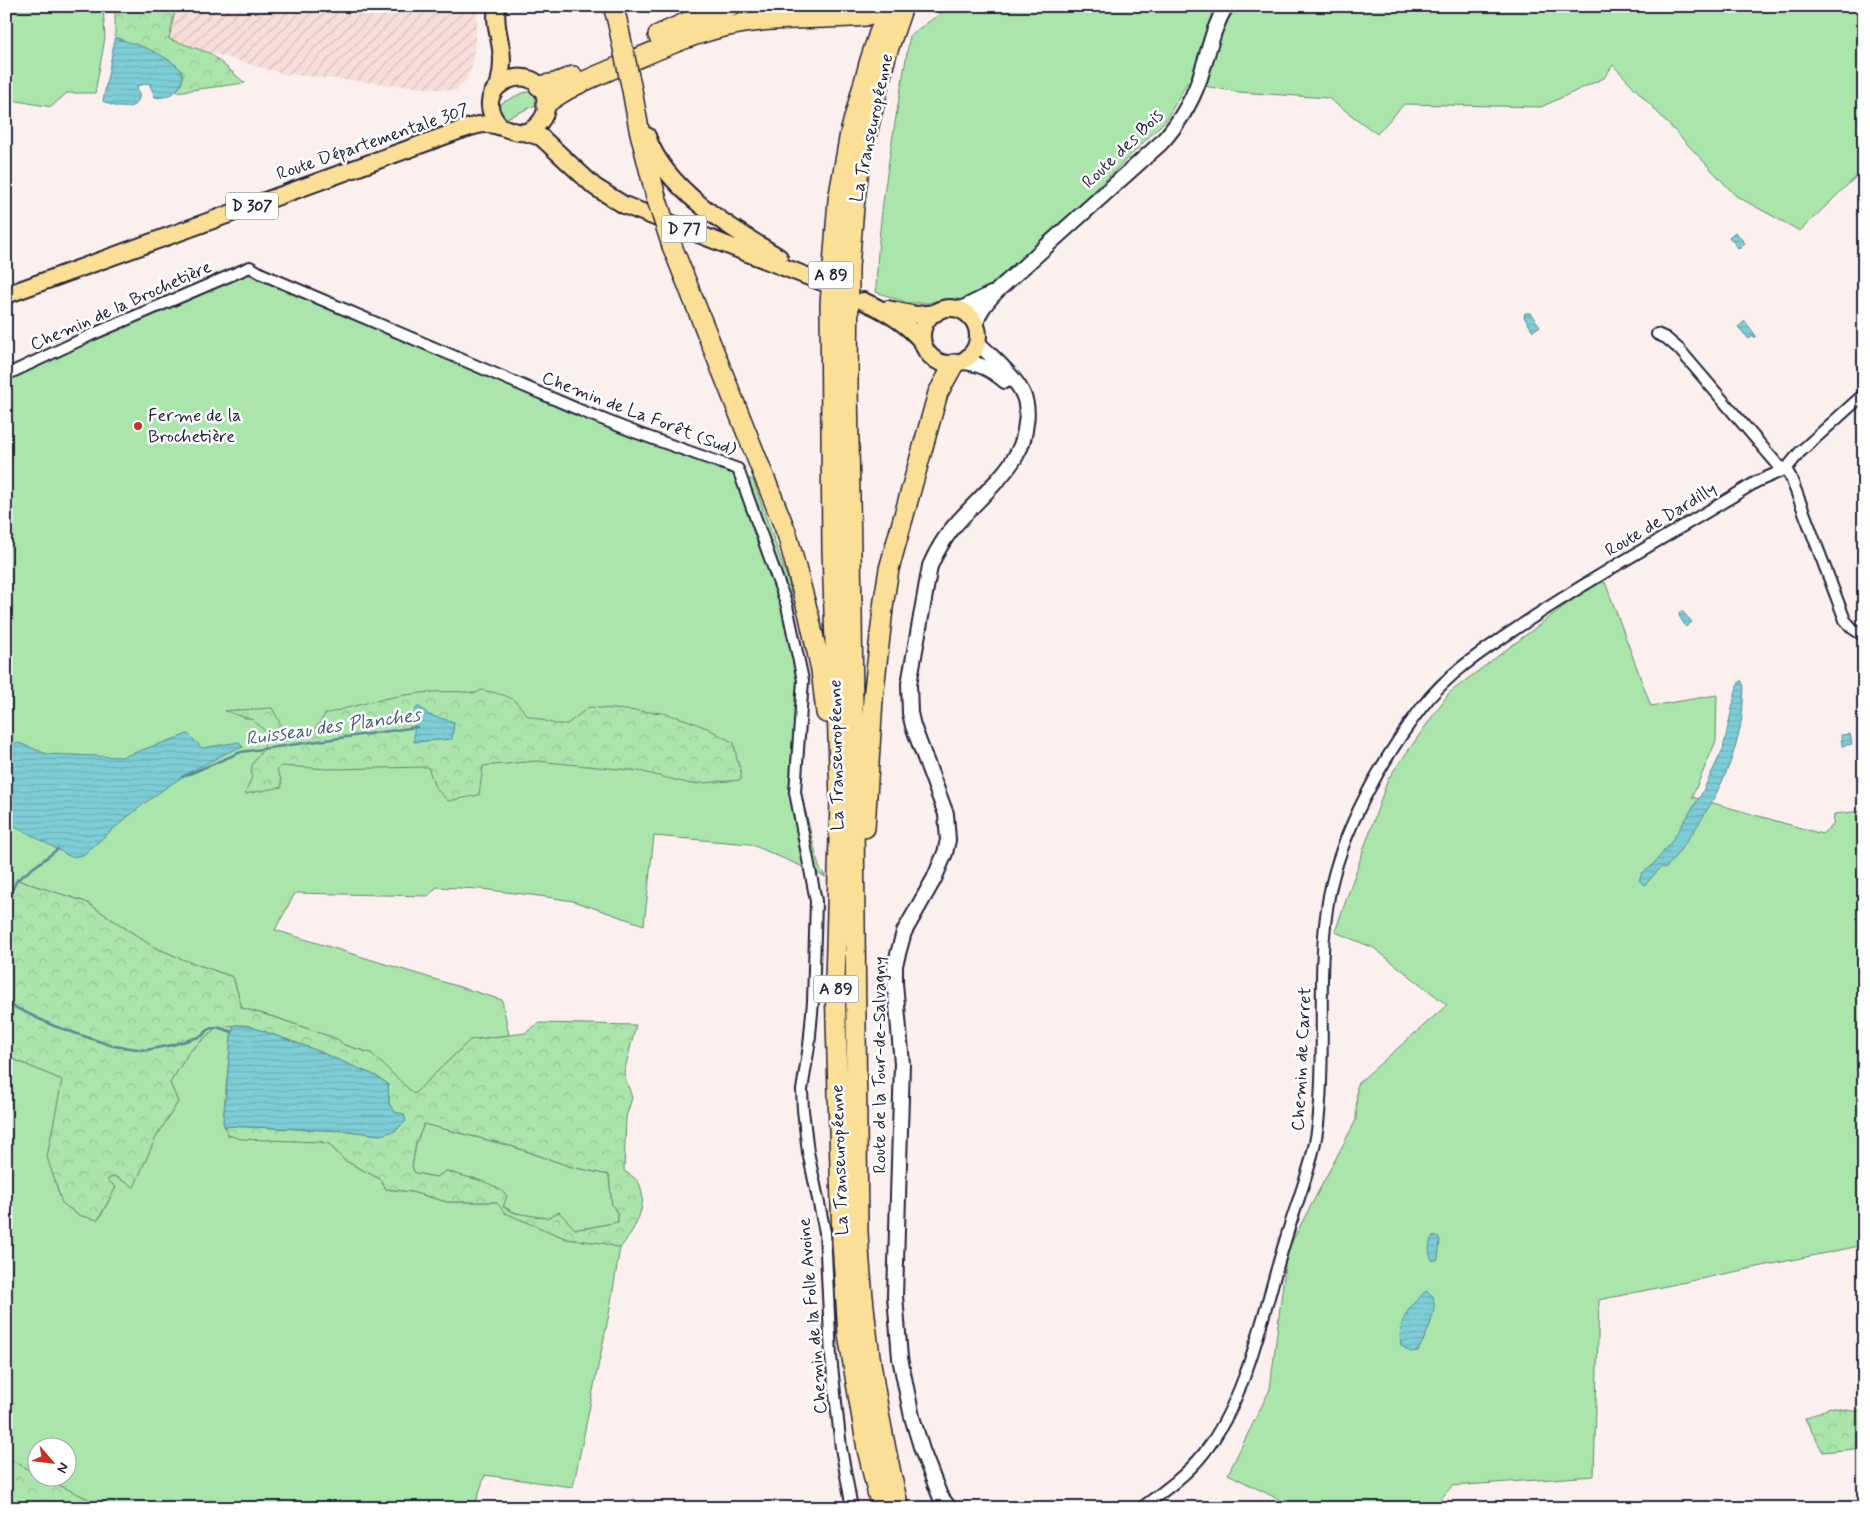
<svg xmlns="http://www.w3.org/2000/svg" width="1870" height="1514" font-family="Mynerve,sans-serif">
<defs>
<pattern id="industrial-furrows" width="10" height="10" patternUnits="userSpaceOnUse" patternTransform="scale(1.25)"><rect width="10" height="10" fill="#f8deda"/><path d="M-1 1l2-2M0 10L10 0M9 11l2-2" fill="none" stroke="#d4bebc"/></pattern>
<pattern id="forest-crowns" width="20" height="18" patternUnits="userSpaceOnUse" patternTransform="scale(1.25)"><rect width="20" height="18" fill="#aae5ab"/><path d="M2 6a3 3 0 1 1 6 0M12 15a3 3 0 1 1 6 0" fill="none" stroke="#92c494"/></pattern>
<pattern id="water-rules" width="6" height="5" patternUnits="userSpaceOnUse" patternTransform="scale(1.25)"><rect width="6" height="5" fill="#7dced6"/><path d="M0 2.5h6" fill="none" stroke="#6cb1b9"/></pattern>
</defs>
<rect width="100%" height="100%" fill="#fcf0ee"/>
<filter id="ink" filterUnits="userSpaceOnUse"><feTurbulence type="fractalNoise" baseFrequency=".02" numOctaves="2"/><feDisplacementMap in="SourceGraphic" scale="10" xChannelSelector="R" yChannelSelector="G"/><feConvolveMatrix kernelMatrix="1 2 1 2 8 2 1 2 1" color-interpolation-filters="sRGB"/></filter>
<g filter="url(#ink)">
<!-- industrial -->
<path fill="url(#industrial-furrows)" d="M176 6H479L472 67 466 80 456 91 284 74 248 64 169 39Z"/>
<!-- green -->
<path fill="#aae5ab" stroke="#668473" d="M6 6H103L105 38 95 93H67L51 107 6 99Z
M951 6H1864V169L1800 231 1736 196 1613 65 1604 78 1541 107 1404 104 1377 134 1328 98 1238 92 1187 83 1166 120 1065 220 982 293 964 301 943 299 929 303H908L876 292C878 206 896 120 910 35Z
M531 91 537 99 538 104 505 119 499 111 498 105 520 94Z
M251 273 590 418 753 480 789 583 796 620 802 678 803 737 801 792 819 867 826 877 750 844 654 836 644 925 573 901 547 897 481 889 437 887 428 896 295 893 275 930 502 1000 509 1035 470 1040 414 1095 371 1053 344 1045 337 1039 277 1018 242 1008 233 977 184 960 152 946 86 902 17 880 12 890 6 889V376Z
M1605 582 1651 706 1717 695 1716 741 1692 797 1822 834 1833 825 1834 814 1864 811V1245L1599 1300 1594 1476 1452 1486 1433 1508H1296L1228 1474 1270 1389 1287 1251 1356 1120 1357 1084 1447 1005 1374 948 1335 932 1388 779 1449 693 1592 585Z
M234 1025 231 1037 223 1123 228 1135 321 1142 329 1144 344 1160 380 1179 386 1189 412 1192 447 1202H496L506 1213 567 1239 603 1243 620 1248 609 1314 573 1487 485 1475 474 1508H107L42 1477 68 1476V1446H38L37 1474 6 1457V1056L63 1080 47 1157 99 1219 116 1187 106 1180 114 1176 134 1186 155 1139 178 1102 170 1083 189 1052 217 1027Z
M424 1124 511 1146 572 1167 609 1175 612 1205 618 1214V1222L587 1228 574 1229C558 1214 533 1220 514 1212 498 1206 487 1190 475 1178H465L447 1171 436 1177 415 1173 412 1167 416 1143Z"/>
<!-- forest -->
<path fill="url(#forest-crowns)" stroke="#668473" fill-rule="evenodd" d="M115 6H176L169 39 210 53 245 83 176 92 181 85 177 66 146 49 115 38Z
M482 690C504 695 514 695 526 715L555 724H567L589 707 663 713 684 719 707 728 734 743 737 760 741 772V780L691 784 639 771 537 761 483 766 479 795 448 801 435 787 428 767 329 769 281 766 277 771 281 779 282 787 245 794 252 777 251 770 253 763 264 748 266 732 253 720 225 711 272 708 288 738C309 737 314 732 325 714 376 700 422 687 476 693Z
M17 880 86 902 152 946 184 960 233 977 242 1008 277 1018 337 1039 344 1045 371 1053 414 1094 470 1040 525 1033 539 1023 636 1025 624 1073 632 1098 626 1117 624 1171C629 1174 636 1178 639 1183 650 1205 633 1232 620 1248L603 1243 567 1239 505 1213 496 1202H447L412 1192 386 1189 380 1179 344 1160 329 1144 321 1142 241 1139 228 1135 225 1126 349 1131 380 1135 395 1112 389 1104 388 1084 376 1076 308 1047 249 1026 239 1025 217 1027 189 1052 170 1083 178 1102 155 1139 134 1187 114 1176 107 1180 116 1187 98 1220 78 1215 62 1203 47 1157 62 1080 6 1056V889L12 890ZM424 1124 511 1146 572 1167 609 1175 612 1205 618 1214V1222L587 1228 575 1229 559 1212 547 1218 515 1213 503 1207 507 1196C491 1179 468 1179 447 1171L436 1177 415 1173 412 1167 416 1143Z
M1830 1407 1852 1411H1864V1448L1823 1452 1805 1419Z
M6 1457 37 1474 38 1476 42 1477 107 1508H6Z"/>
<!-- water -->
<path fill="url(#water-rules)" stroke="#598998" d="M115 38C135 43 163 53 178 67 193 81 170 101 155 97L149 83 137 86C138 90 140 95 139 98 135 113 112 107 103 101Z
M1735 232 1745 243 1739 249 1729 237Z
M1525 313H1530L1540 326 1533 331 1524 317Z
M1745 321 1756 336 1754 338 1753 336 1749 339 1738 327Z
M1682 611 1692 622 1686 627 1679 616 1680 615 1678 613Z
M1741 680 1744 686C1743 700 1743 715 1740 728 1730 779 1699 828 1666 868L1661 867 1645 885 1639 880 1642 873 1651 867 1669 845 1701 795 1723 749 1737 686Z
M417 707H420L429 715 454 722 452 739 414 742V713Z
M188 734 202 748 239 742 243 747C231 750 221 756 211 761 162 785 124 820 83 855L71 857 6 821V745L19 743 47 754 122 757Z
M1850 734 1852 744 1842 746 1841 735Z
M234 1025 249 1026 308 1047 376 1076 388 1084 389 1104 395 1112 404 1114 406 1121 395 1131 380 1135 349 1131 225 1126 223 1123 231 1037Z
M1433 1236 1439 1238 1440 1240 1438 1259 1433 1261C1428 1255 1428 1243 1433 1236Z
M1426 1291 1433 1296C1438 1313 1426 1335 1418 1351L1410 1352 1401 1345C1397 1322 1409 1306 1426 1291Z"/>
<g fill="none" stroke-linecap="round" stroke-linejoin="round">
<!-- stream -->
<path stroke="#598998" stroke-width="2.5" d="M182 777 241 752 417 727
M6 902 17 880 58 849
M6 1003 54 1026 113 1046 146 1050 172 1045 202 1036 209 1029 217 1027 232 1032"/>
<defs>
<path id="street" d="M1657 334 1666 338 1679 349 1778 465 1786 469 1791 478 1845 620 1852 628 1864 636
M6 375 91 335 250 267 262 274 582 411 637 433 738 469 787 606 803 680 795 792 816 901 813 1002 809 1046 802 1090 803 1110 808 1152 825 1232 831 1357 841 1448 852 1508
M1141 1508C1163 1492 1188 1474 1204 1453 1249 1395 1264 1307 1286 1238 1298 1197 1316 1158 1319 1114 1326 1042 1316 969 1329 896 1341 832 1382 759 1422 707 1448 673 1484 650 1520 626 1596 574 1678 531 1756 482L1786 469 1800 452 1864 394"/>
<path id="secondary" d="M959 310 991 294
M977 329C974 314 990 298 1000 288L1161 143C1181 121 1195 97 1203 68 1210 46 1214 26 1226 6
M962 362C979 363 991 369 1005 381
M949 1508 940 1496 922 1450 912 1417 900 1358 895 1296 902 1064 895 983V965L904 932 934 879 945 853 948 840 946 814 913 726 910 713 909 684 930 566C936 552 942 542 951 530 970 506 1005 478 1018 452 1023 443 1025 433 1026 423 1028 411 1027 401 1021 390 1011 373 991 356 977 342"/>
<path id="primary" d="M497 6C494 22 499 34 501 49 503 61 502 72 499 84
M524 132 541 137 595 187 624 205 822 282
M647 136C665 190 732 229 779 257
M6 295 458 131C467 128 477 124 487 124 507 124 522 144 540 122 545 116 547 108 546 101 539 54 463 86 500 126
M863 301C886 311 908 324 923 343
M922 336a28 28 0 1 1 56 0a28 28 0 1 1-56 0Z
M888 309 917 315 936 313"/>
<path id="highway" d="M613 6 617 20
M658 35 707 13 731 6
M539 86 555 83 573 76
M632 90 639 129 656 197
M546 104C570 85 597 76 624 64 658 50 689 35 724 27 768 16 820 20 866 16
M672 246 787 534 809 616 821 670 826 713
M865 828 873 699 884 600 889 569 938 393 954 364
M881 1508 867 1449 848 1334 842 1242 835 982 840 800 832 550 830 304 838 200 850 133 870 60 888 6
M899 1508C877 1417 863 1325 858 1232L852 610 848 386 849 267 854 207 860 162 886 56 903 6"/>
</defs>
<!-- street casing -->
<use href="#street" stroke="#22223b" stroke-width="14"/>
<!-- secondary casing -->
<use href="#secondary" stroke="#22223b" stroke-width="18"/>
<!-- primary casing -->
<use href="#primary" stroke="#22223b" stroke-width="20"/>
<!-- highway casing -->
<use href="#highway" stroke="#22223b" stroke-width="22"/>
<!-- street -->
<use href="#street" stroke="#fff" stroke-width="10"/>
<!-- secondary -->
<use href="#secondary" stroke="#fff" stroke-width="14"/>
<!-- primary -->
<use href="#primary" stroke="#fbdf96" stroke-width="16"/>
<!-- highway -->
<use href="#highway" stroke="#fbdf96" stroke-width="19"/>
<defs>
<path id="highway-bridge" d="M617 20 632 90
M656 197 672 246"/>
</defs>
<!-- highway-bridge casing -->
<use href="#highway-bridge" stroke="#22223b" stroke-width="22" stroke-linecap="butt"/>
<!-- highway-bridge -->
<use href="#highway-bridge" stroke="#fbdf96" stroke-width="19"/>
</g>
</g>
<!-- markers -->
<circle fill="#c8321e" stroke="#fff" stroke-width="2" cx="138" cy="426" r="5"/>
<g text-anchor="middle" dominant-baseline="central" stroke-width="5" stroke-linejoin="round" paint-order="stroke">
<!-- shield labels -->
<g fill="#fff" stroke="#646476" stroke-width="1">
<rect x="226" y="192.5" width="52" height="27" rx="4"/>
<rect x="661.5" y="215.5" width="45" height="27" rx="4"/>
<rect x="808.5" y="261.5" width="45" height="27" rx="4"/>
<rect x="813.5" y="975.5" width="45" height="27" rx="4"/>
</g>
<g font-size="16" font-weight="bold" fill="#22223b">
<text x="252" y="206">D 307</text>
<text x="684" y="229">D 77</text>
<text x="831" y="275">A 89</text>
<text x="836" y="989">A 89</text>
</g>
<!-- street labels -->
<g font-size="18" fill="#22223b" stroke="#fff">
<text transform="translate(872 128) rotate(-78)">La Transeuropéenne</text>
<text transform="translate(373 142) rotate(-19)">Route Départementale 307</text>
<text transform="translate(1123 149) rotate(-44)">Route des Bois</text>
<text transform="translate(121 306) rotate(-24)">Chemin de la Brochetière</text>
<text transform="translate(639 414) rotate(21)">Chemin de La Forêt (Sud)</text>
<text transform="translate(1661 520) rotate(-31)">Route de Dardilly</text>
<text transform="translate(837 755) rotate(-91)">La Transeuropéenne</text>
<text transform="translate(1302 1059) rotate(-87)">Chemin de Carret</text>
<text transform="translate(880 1065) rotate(-90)">Route de la Tour-de-Salvagny</text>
<text transform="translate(840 1160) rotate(-92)">La Transeuropéenne</text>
<text transform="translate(813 1316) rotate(-95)">Chemin de la Folle Avoine</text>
</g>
<!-- poi labels -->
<g font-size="18" fill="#22223b" stroke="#fff" text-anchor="start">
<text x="148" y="416">Ferme de la<tspan x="148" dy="21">Brochetière</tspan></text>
</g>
<!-- water labels -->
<g font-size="19" font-style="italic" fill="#425e71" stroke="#fff">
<text transform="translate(333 727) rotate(-8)">Ruisseau des Planches</text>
</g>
</g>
<!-- margin -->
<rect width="1870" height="1514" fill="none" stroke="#fff" stroke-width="25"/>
<rect x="12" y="12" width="1845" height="1489" fill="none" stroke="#22223b" stroke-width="2" filter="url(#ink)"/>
<!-- north arrow -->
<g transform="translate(52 1462) rotate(118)"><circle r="24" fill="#ffffff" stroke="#a7a7b1"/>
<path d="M0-4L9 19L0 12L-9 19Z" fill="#c8321e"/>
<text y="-8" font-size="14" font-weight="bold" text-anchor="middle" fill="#22223b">N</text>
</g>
</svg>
